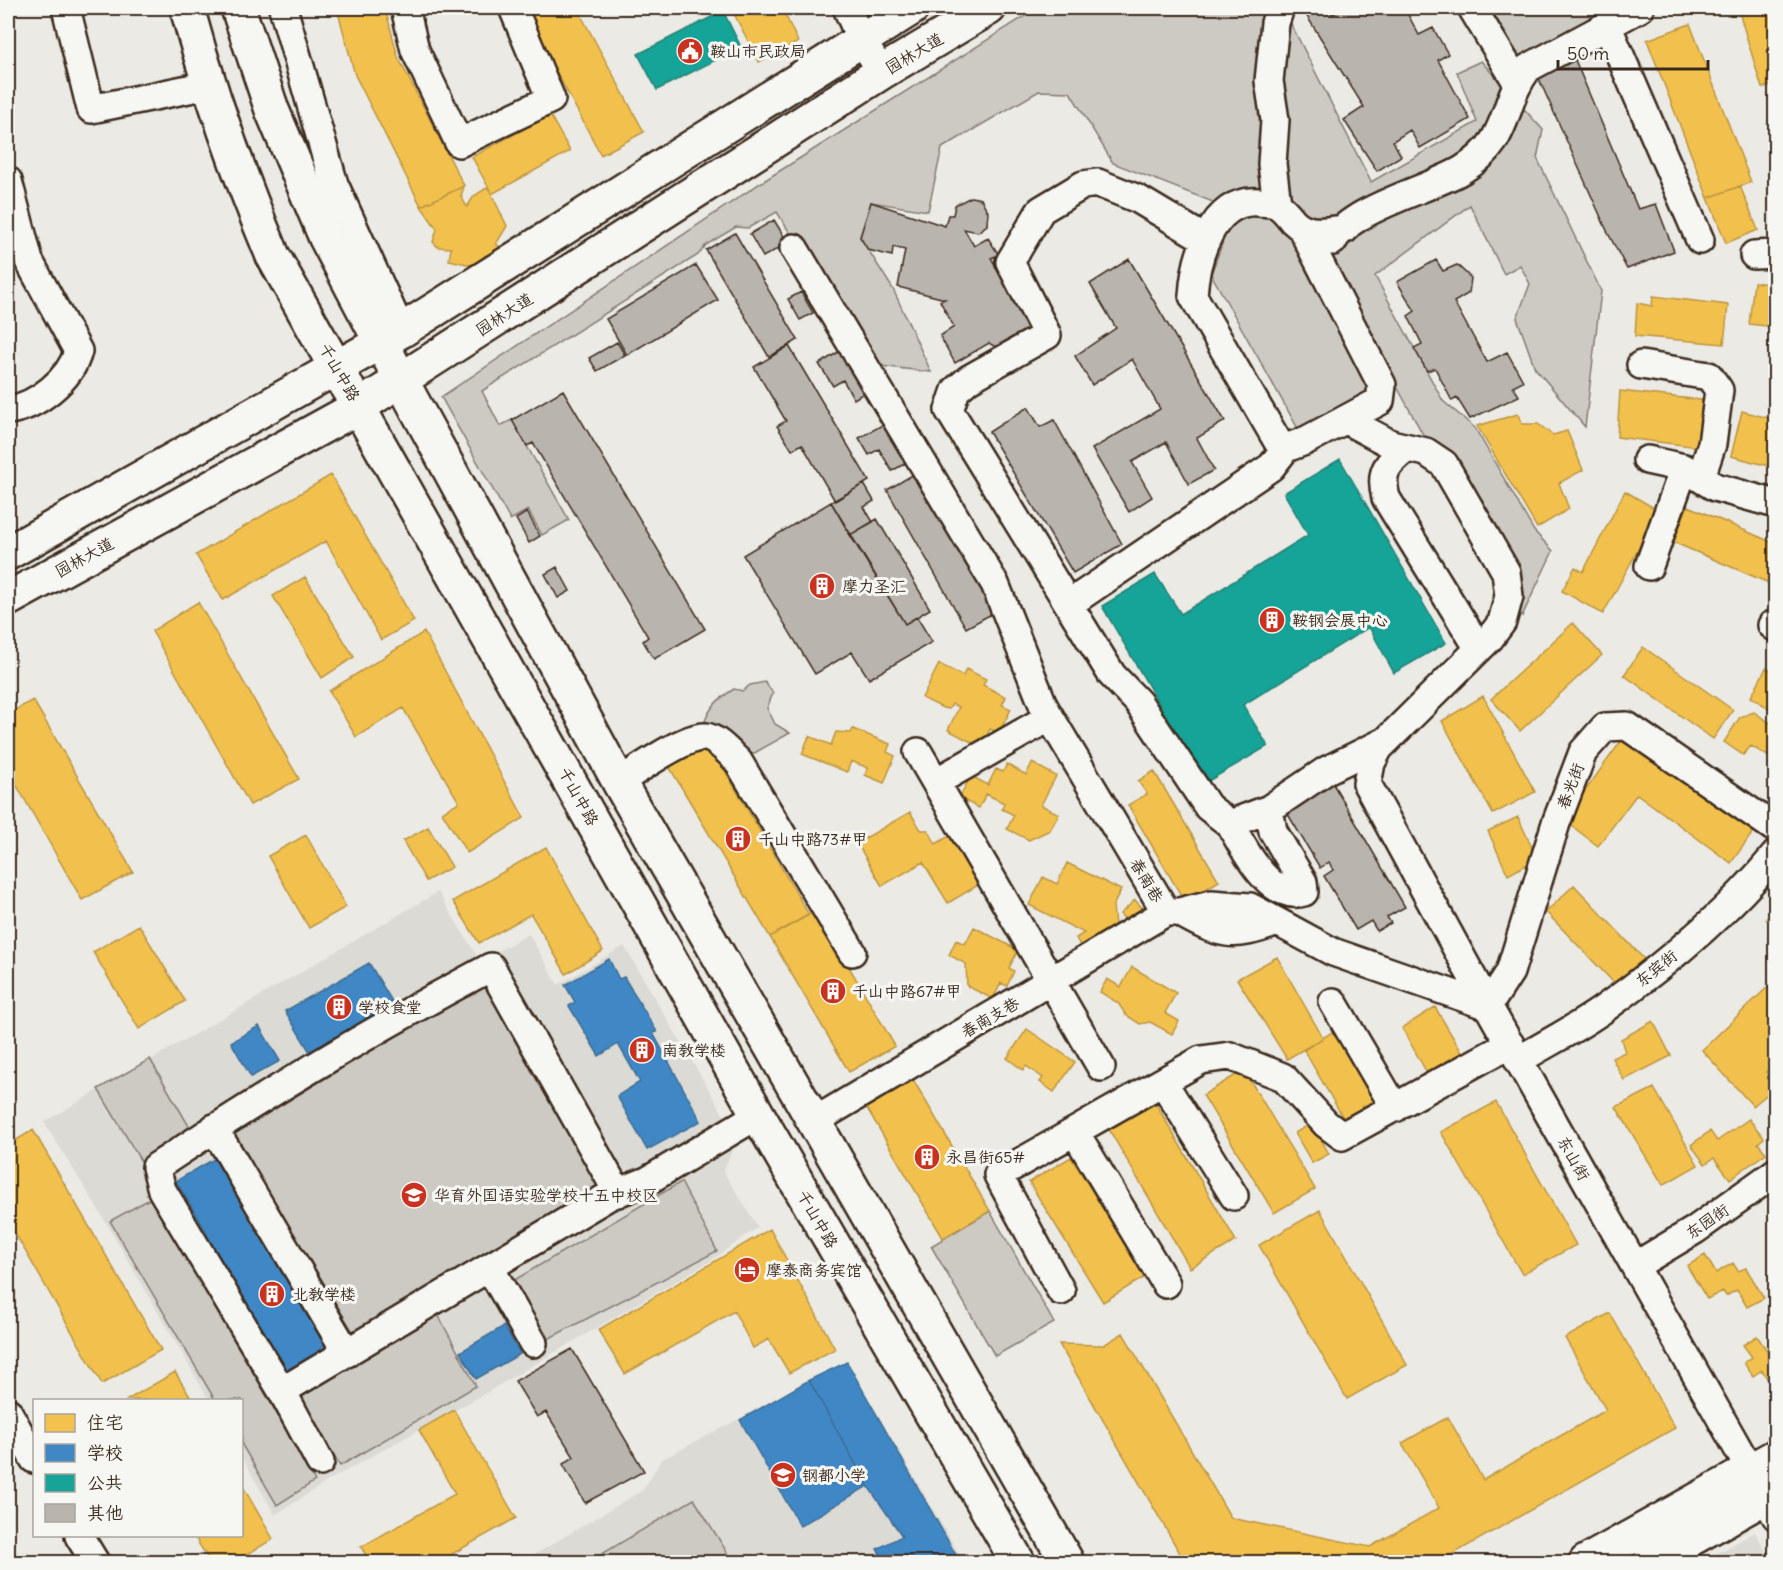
<svg xmlns="http://www.w3.org/2000/svg" width="1783" height="1570" font-family="Delius,'LXGW WenKai TC',sans-serif">
<rect width="100%" height="100%" fill="#ebeae5"/>
<filter id="ink" filterUnits="userSpaceOnUse"><feTurbulence type="fractalNoise" baseFrequency=".0167" numOctaves="2"/><feDisplacementMap in="SourceGraphic" scale="12" xChannelSelector="R" yChannelSelector="G"/><feConvolveMatrix kernelMatrix="1 2 1 2 8 2 1 2 1" color-interpolation-filters="sRGB"/></filter>
<g filter="url(#ink)">
<!-- built -->
<path fill="#dcdad4" d="M438 892 480 961 529 934 558 985 624 946 738 1139 723 1171 758 1227 712 1260 484 1394 331 1479 275 1515 242 1457V1400H209L104 1219 44 1122Z
M847 1362 964 1562H522L643 1490 661 1460Z
M1755 1532 1772 1562H1702Z"/>
<!-- green -->
<path fill="#cdcac4" stroke="#847a71" stroke-width="1.5" d="M1038 8H1283L1371 182 1477 122 1457 72 1481 61 1543 130 1537 158 1601 291 1585 427 1535 368 1517 318 1530 284 1520 265 1504 274 1470 205 1375 276 1443 401 1475 428 1534 531 1553 551 1522 616 1396 385 1305 441 1211 274 1225 236 1213 202 1113 163 1070 92 1039 91 942 148 928 211 871 202 860 237 893 289 931 372 872 365 777 212 748 228 736 227 706 245 698 255 482 391 500 426 512 420 569 520 542 535 528 510 510 520 441 397 759 184Z
M1490 8H1611L1613 14 1523 62Z
M765 682 773 693 767 708 775 724 790 733 749 756 720 728 705 721C711 705 720 698 734 689L743 691 750 685Z
M492 977 607 1182 353 1332 234 1134Z
M150 1059 193 1133 142 1163 98 1089Z
M681 1182 717 1251 544 1341 511 1282Z
M153 1197 315 1481 277 1505 242 1445V1400H215L110 1221Z
M990 1211 1054 1323 995 1356 931 1246Z
M436 1311 476 1386 340 1466 295 1394Z
M694 1499 733 1562H592L602 1554Z"/>
<!-- homes -->
<path fill="#f2c14e" stroke="#bb9440" stroke-width="1.5" d="M337 8H385L398 57 464 186 421 206 355 75Z
M531 8H577L644 132 601 155 524 11Z
M731 8H782L798 42 759 62Z
M1755 8H1773L1776 15V84L1762 88 1739 12Z
M1690 24 1751 182 1708 198 1647 40Z
M550 115 570 151 492 194 472 157Z
M464 186 461 196 467 207 474 196 488 187 507 226 496 244 502 248 492 259 489 254 484 256 480 267 449 260 451 248 438 247 433 242 437 229 421 206Z
M1740 186 1758 230 1726 243 1708 198Z
M1754 282 1776 285V327L1749 324Z
M1653 296 1728 305 1724 344 1635 336 1637 303 1652 306Z
M1620 391 1710 401 1707 448 1617 437Z
M1742 411 1776 420V468L1731 456Z
M1518 414 1522 424H1538L1553 435 1567 431 1583 470 1559 483 1569 509 1537 528 1477 426Z
M331 475 414 621 381 640 326 541 223 600 196 555Z
M1625 491 1659 511 1603 614 1562 591 1575 567 1583 572Z
M1688 506 1776 544V586L1673 542Z
M305 577 354 657 322 678 273 596Z
M198 602 299 779 250 805 152 631Z
M1573 623 1602 655 1520 731 1491 699Z
M424 632 524 818 467 853 442 812 459 802 403 708 356 737 329 691Z
M1643 647 1733 710 1713 739 1624 675Z
M939 664 963 676 966 669 986 679 983 685 1006 697 1002 705 1011 709 999 733 990 729 981 747 948 730 959 707 952 704 949 709 943 708 922 698Z
M1766 668 1776 672V761L1751 746 1743 755 1724 742 1740 717 1754 712 1770 723 1775 712 1751 697Z
M1483 696 1535 792 1493 814 1442 721Z
M33 700 133 872 82 900 8 770V714Z
M853 729 890 744 887 752 895 756 884 783 865 775 868 768 851 761 847 772 802 754 809 736 831 745 836 732 851 733Z
M1624 737 1754 831 1731 863 1637 794 1598 846 1564 820Z
M707 740 809 915 770 937 667 763Z
M1032 763 1056 776 1041 805 1059 814 1050 830 1029 840 1007 829 1014 815 1002 809 1004 803 986 794 979 808 959 798 971 776 988 785 996 769 1003 772 1007 764 1026 775Z
M1154 771 1219 881 1185 902 1128 805 1147 794 1138 781Z
M910 812 921 830H928L936 844 951 835 980 884 948 903 923 862 882 886 857 843Z
M1518 817 1537 859 1508 875 1488 831Z
M428 827 452 867 426 881 403 841Z
M306 835 346 907 309 928 268 856Z
M546 847 603 951 566 974 531 914 479 943 453 901Z
M1067 863 1121 890 1113 906 1116 935 1084 953 1076 938 1084 933 1029 905 1043 877 1057 884Z
M1574 885 1644 959 1616 985 1546 912Z
M1135 900 1146 912 1130 925 1120 914Z
M1776 905V926L1766 919Z
M816 910 895 1046 849 1072 770 937Z
M139 925 185 1001 139 1029 93 952Z
M974 927 1018 950 1009 968 1014 971 1007 986 1001 983 993 999 967 986 966 964 949 955 956 940 965 944Z
M1277 957 1323 1038 1287 1059 1237 979Z
M1132 967 1176 993 1165 1013 1179 1021 1172 1034 1150 1022 1140 1024 1126 1015 1118 1003 1100 992 1107 979 1121 987Z
M1776 979V1063L1766 1072 1776 1082V1087L1753 1106 1702 1050Z
M1435 1007 1467 1061 1431 1080 1402 1028Z
M1653 1021 1671 1056 1624 1080 1612 1058 1625 1052 1621 1039Z
M1027 1029 1075 1062 1054 1092 1040 1082 1043 1078 1026 1066 1023 1070 1007 1058Z
M1335 1030 1381 1110 1349 1128 1304 1050Z
M1244 1070 1315 1189 1274 1213 1203 1095Z
M911 1076 990 1211 943 1238 864 1103Z
M1654 1088 1698 1165 1663 1185 1616 1107Z
M1153 1099 1236 1241 1190 1268 1107 1126Z
M1496 1102 1576 1245 1522 1274 1441 1132Z
M1749 1119 1764 1138 1758 1143 1766 1153 1730 1179 1714 1158 1705 1164 1691 1145 1710 1131 1717 1141Z
M1312 1123 1329 1154 1312 1163 1295 1133Z
M33 1130 161 1350 102 1384 8 1221V1145Z
M1071 1157 1145 1277 1103 1302 1029 1182Z
M1320 1210 1407 1365 1347 1399 1259 1245Z
M770 1229 835 1349 789 1373 769 1339 753 1348 734 1311 625 1374 598 1330Z
M1705 1255 1716 1273 1733 1263 1738 1271 1746 1268 1764 1298 1747 1307 1737 1290 1726 1296 1723 1291 1707 1299 1687 1266Z
M1610 1313 1675 1428 1439 1562H1185L1059 1344 1104 1345 1123 1333 1231 1518 1370 1547 1439 1508 1402 1443 1448 1417 1483 1480 1606 1410 1565 1338Z
M1757 1336 1768 1352 1776 1348V1393L1762 1370 1753 1376 1744 1363 1752 1357 1743 1345Z
M175 1372 192 1400H127Z
M454 1410 516 1518 438 1562H370L361 1547 455 1494 419 1430Z
M242 1485 273 1539 234 1562H210L194 1536H242Z"/>
<!-- schools -->
<path fill="#3f88c5" stroke="#3e6c93" stroke-width="1.5" d="M609 959 619 979 624 977 657 1032 653 1033 701 1121 647 1150 617 1096 640 1082 618 1044 599 1056 569 1006 575 1002 565 985Z
M369 963 393 1003 310 1052 285 1011Z
M259 1026 280 1061 251 1077 231 1042Z
M219 1156 345 1353 289 1386 199 1235 206 1231 176 1181Z
M504 1326 520 1354 476 1379 460 1352Z
M847 1362 960 1562H885L877 1549 902 1536 868 1486 809 1380Z
M809 1380 868 1486 800 1526 740 1420Z"/>
<!-- public -->
<path fill="#17a398" stroke="#227f73" stroke-width="1.5" d="M723 11 741 47 657 90 638 54Z
M1340 459 1446 643 1394 673 1369 627 1243 705 1268 746 1205 783 1102 606 1155 574 1181 614 1308 535 1284 493Z"/>
<!-- building -->
<path fill="#bab4ae" stroke="#3b2a1e" stroke-width="1.5" d="M1306 8H1324L1333 14 1344 8H1410L1406 11 1419 35 1433 28 1448 54 1438 60 1470 119 1420 148 1410 130 1393 141 1401 156 1377 171 1344 120 1364 107 1303 10Z
M1572 53 1638 209 1656 204 1674 251 1627 269 1608 233 1534 68Z
M971 197 981 199 988 212 987 225 978 232 964 229 974 246 988 238 999 255 991 258 1038 336 1007 354 989 343 955 363 940 336 954 327 940 301 945 299 898 287 905 250 893 247 892 256 868 250 860 237 871 202 945 226 948 215H953L955 205Z
M774 220 788 243 763 257 750 234Z
M735 233 798 340 769 357 706 250Z
M1129 259 1225 421 1197 438 1214 470 1189 484 1166 442 1132 462 1152 497 1129 512 1092 449 1160 409 1132 359 1092 385 1075 356 1116 328 1090 284Z
M1436 260 1443 271 1457 265 1471 278 1469 293 1454 302 1487 362 1507 352 1523 381 1513 386 1519 396 1470 419 1457 398 1452 401 1435 368 1427 371 1414 348 1422 344 1408 316 1415 311 1397 282Z
M696 265 718 300 627 355 606 319Z
M801 292 813 313 800 320 788 299Z
M617 342 625 355 597 371 589 358Z
M789 346 869 481 835 501 802 444 792 450 777 426 786 421 754 367Z
M845 348 871 389 854 399 843 380 833 386 819 364Z
M563 390 705 629 654 659 643 641 648 637 533 443 527 446 512 420Z
M1028 407 1040 427 1054 420 1122 544 1073 573 989 432Z
M891 420 913 459 892 471 879 449 869 455 859 438Z
M914 474 997 611 966 628 887 490Z
M864 484 874 501 864 507 873 522 850 535 831 502Z
M831 502 905 624 917 617 932 642 869 679 852 652 815 674 743 555Z
M527 512 540 536 529 543 516 519Z
M877 519 930 609 905 624 850 535Z
M557 567 570 591 558 598 545 574Z
M1332 782 1405 907 1387 917 1391 923 1377 931 1371 921 1356 930 1324 876 1333 870 1329 862 1320 868 1286 811Z
M572 1349 644 1471 585 1503 563 1464 574 1457 546 1412 537 1417 515 1381Z"/>
<g fill="none" stroke-linecap="round" stroke-linejoin="round">
<defs>
<path id="minor" d="M66 8 91 109 208 85
M283 8 334 184 401 331
M405 8 415 50 459 143 551 99 513 8
M847 8 860 38 882 72
M1472 8 1517 82
M1607 25 1700 240
M8 181 29 261 78 351C71 379 36 407 8 410
M1277 204 1272 164 1275 120 1269 81 1275 23 1280 8
M1302 229 1382 385 1380 401 1305 441 1286 448 1278 442 1193 296C1195 260 1212 197 1259 202 1264 203 1273 202 1277 205 1283 208 1289 216 1293 221 1308 236 1325 231 1345 229
M1205 239 1138 199 1098 183 1083 185 1041 210 1010 262 1047 335 969 379 956 390 949 410 1112 675 1138 702 1208 807 1230 824 1269 809 1327 770 1386 741
M1333 241C1350 209 1430 189 1462 170 1513 139 1499 106 1528 68L1640 8
M794 248 995 584 1044 707 1166 912
M1754 255 1776 254
M1641 365 1709 376 1719 390 1712 444 1701 477
M1346 420 1391 444 1426 452 1444 464 1506 572 1509 596 1502 622 1490 638 1379 748 1371 763 1367 784 1488 1006 1776 1516
M1407 448C1387 464 1379 471 1386 498L1479 649
M1647 460 1684 468 1715 487 1776 504
M1649 566 1684 468
M1069 604 1271 467 1286 448
M1772 625 1776 628
M918 752 1101 1067
M619 782C636 771 686 735 705 737 717 738 729 753 738 761L852 952
M936 782 1050 717
M1230 824C1244 849 1270 902 1304 892L1303 882 1273 831 1269 809
M1166 912H1179L1211 904 1250 907 1333 952 1488 1006 1510 972 1556 823 1583 752 1605 727 1627 726 1776 829
M1179 912C1220 935 1232 939 1277 922
M1333 1002 1395 1108
M1519 1060C1547 1043 1579 1027 1605 1008 1666 964 1728 913 1776 854
M1163 1082 1234 1196
M813 1122 1166 912
M214 1128 347 1353
M1075 1132 1166 1284
M1635 1266 1695 1230 1776 1172
M490 1268 533 1343
M1061 1291 998 1175 1201 1060 1230 1056 1283 1077 1326 1124 1342 1136 1510 1044
M282 1391 609 1196 647 1181 758 1115
M8 1412 34 1459
M320 1462 282 1391 162 1190 156 1167C264 1095 376 1028 491 967L618 1193
M79 1536 95 1562"/>
<path id="major" d="M187 8C210 93 239 175 273 256L758 1115 1018 1562
M238 8 272 110 326 238 401 380 619 782 1067 1562
M8 553 401 331 912 8
M8 599 360 406 882 72 989 8
M1586 1562 1776 1456
M1650 1562 1776 1491"/>
</defs>
<!-- minor casing -->
<use href="#minor" stroke="#3b2a1e" stroke-width="32"/>
<!-- major casing -->
<use href="#major" stroke="#3b2a1e" stroke-width="38"/>
<!-- minor -->
<use href="#minor" stroke="#f6f6f2" stroke-width="27"/>
<!-- major -->
<use href="#major" stroke="#f6f6f2" stroke-width="33"/>
</g>
</g>
<!-- icons -->
<defs>
<symbol id="civic-disc" viewBox="-11 -11 22 22"><circle r="9.5" fill="#c8321e" stroke="#f6f6f2"/><path d="M-.6-6.5H3V-4.5H.6V-3L4-1V1h2V6H-6V1h2V-1L-.6-3ZM-1.2 2.5V6h2.4V2.5Z" fill="#fff"/></symbol>
<symbol id="building-disc" viewBox="-11 -11 22 22"><circle r="9.5" fill="#c8321e" stroke="#f6f6f2"/><path d="M-4-6H4V6H1V3H-1V6H-4ZM-2.5-4.3h1.7v1.8h-1.7ZM.8-4.3h1.7v1.8H.8ZM-2.5-1h1.7V.8h-1.7ZM.8-1h1.7V.8H.8Z" fill="#fff"/></symbol>
<symbol id="school-disc" viewBox="-11 -11 22 22"><circle r="9.5" fill="#c8321e" stroke="#f6f6f2"/><path d="M0-5L7-2L0 1L-7-2ZM-4 1L0 2.5L4 1V4Q0 6-4 4Z" fill="#fff"/></symbol>
<symbol id="hotel-disc" viewBox="-11 -11 22 22"><circle r="9.5" fill="#c8321e" stroke="#f6f6f2"/><path d="M-6-4.5h1.5V1H6V5H4.5V3h-9V5H-6ZM-4 0a1.8 1.8 0 1 1 3.6 0ZM.5 0V-2.5h3Q6-2.5 6 0Z" fill="#fff"/></symbol>
</defs>
<g fill-rule="evenodd">
<use href="#civic-disc" x="675" y="36" width="30" height="30"/>
<use href="#building-disc" x="807" y="571" width="30" height="30"/>
<use href="#building-disc" x="1257" y="605" width="30" height="30"/>
<use href="#building-disc" x="723" y="824" width="30" height="30"/>
<use href="#building-disc" x="818" y="976" width="30" height="30"/>
<use href="#building-disc" x="324" y="992" width="30" height="30"/>
<use href="#building-disc" x="627" y="1035" width="30" height="30"/>
<use href="#building-disc" x="912" y="1142" width="30" height="30"/>
<use href="#school-disc" x="399" y="1180" width="30" height="30"/>
<use href="#hotel-disc" x="732" y="1255" width="30" height="30"/>
<use href="#building-disc" x="257" y="1279" width="30" height="30"/>
<use href="#school-disc" x="768" y="1460" width="30" height="30"/>
</g>
<g text-anchor="middle" dominant-baseline="central" stroke-width="6" stroke-linejoin="round" paint-order="stroke">
<!-- poi labels -->
<g font-size="16" fill="#3b2a1e" stroke="#f6f6f2" text-anchor="start">
<text x="710" y="51">鞍山市民政局</text>
<text x="842" y="586">摩力圣汇</text>
<text x="1292" y="620">鞍钢会展中心</text>
<text x="758" y="839">千山中路73#甲</text>
<text x="852" y="991">千山中路67#甲</text>
<text x="358" y="1007">学校食堂</text>
<text x="662" y="1050">南教学楼</text>
<text x="946" y="1157">永昌街65#</text>
<text x="434" y="1195">华育外国语实验学校十五中校区</text>
<text x="766" y="1270">摩泰商务宾馆</text>
<text x="292" y="1294">北教学楼</text>
<text x="802" y="1475">钢都小学</text>
</g>
<!-- street labels -->
<g font-size="16" fill="#3b2a1e" stroke="#f6f6f2">
<text transform="translate(914 53) rotate(-31)">园林大道</text>
<text transform="translate(504 314) rotate(-33)">园林大道</text>
<text transform="translate(340 372) rotate(60)">千山中路</text>
<text transform="translate(84 557) rotate(-29)">园林大道</text>
<text transform="translate(1570 786) rotate(-69)">春光街</text>
<text transform="translate(579 796) rotate(61)">千山中路</text>
<text transform="translate(1147 880) rotate(59)">春南巷</text>
<text transform="translate(1656 968) rotate(-39)">东宾街</text>
<text transform="translate(990 1017) rotate(-30)">春南支巷</text>
<text transform="translate(1574 1158) rotate(61)">东山街</text>
<text transform="translate(818 1219) rotate(60)">千山中路</text>
<text transform="translate(1707 1221) rotate(-34)">东园街</text>
</g>
</g>
<!-- margin -->
<rect width="1783" height="1570" fill="none" stroke="#f6f6f2" stroke-width="30"/>
<rect x="15" y="15" width="1753" height="1540" fill="none" stroke="#3b2a1e" stroke-width="2" filter="url(#ink)"/>
<!-- legend -->
<rect x="33" y="1399" width="210" height="138" fill="#f6f6f2" stroke="#aba49d" stroke-width="1.5"/>
<rect x="45" y="1414" width="30" height="18" fill="#f2c14e" stroke="#aba49d" stroke-width="1.5"/>
<text x="87" y="1429" font-size="18" fill="#3b2a1e">住宅</text>
<rect x="45" y="1444" width="30" height="18" fill="#3f88c5" stroke="#aba49d" stroke-width="1.5"/>
<text x="87" y="1459" font-size="18" fill="#3b2a1e">学校</text>
<rect x="45" y="1474" width="30" height="18" fill="#17a398" stroke="#aba49d" stroke-width="1.5"/>
<text x="87" y="1489" font-size="18" fill="#3b2a1e">公共</text>
<rect x="45" y="1504" width="30" height="18" fill="#bab4ae" stroke="#aba49d" stroke-width="1.5"/>
<text x="87" y="1519" font-size="18" fill="#3b2a1e">其他</text>
<!-- scale -->
<path d="M1558 60v9h150v-9" fill="none" stroke="#3b2a1e" stroke-width="3"/>
<text x="1567" y="60" font-size="18" fill="#3b2a1e" stroke="#f6f6f2" stroke-width="4.5" paint-order="stroke">50 m</text>
</svg>
